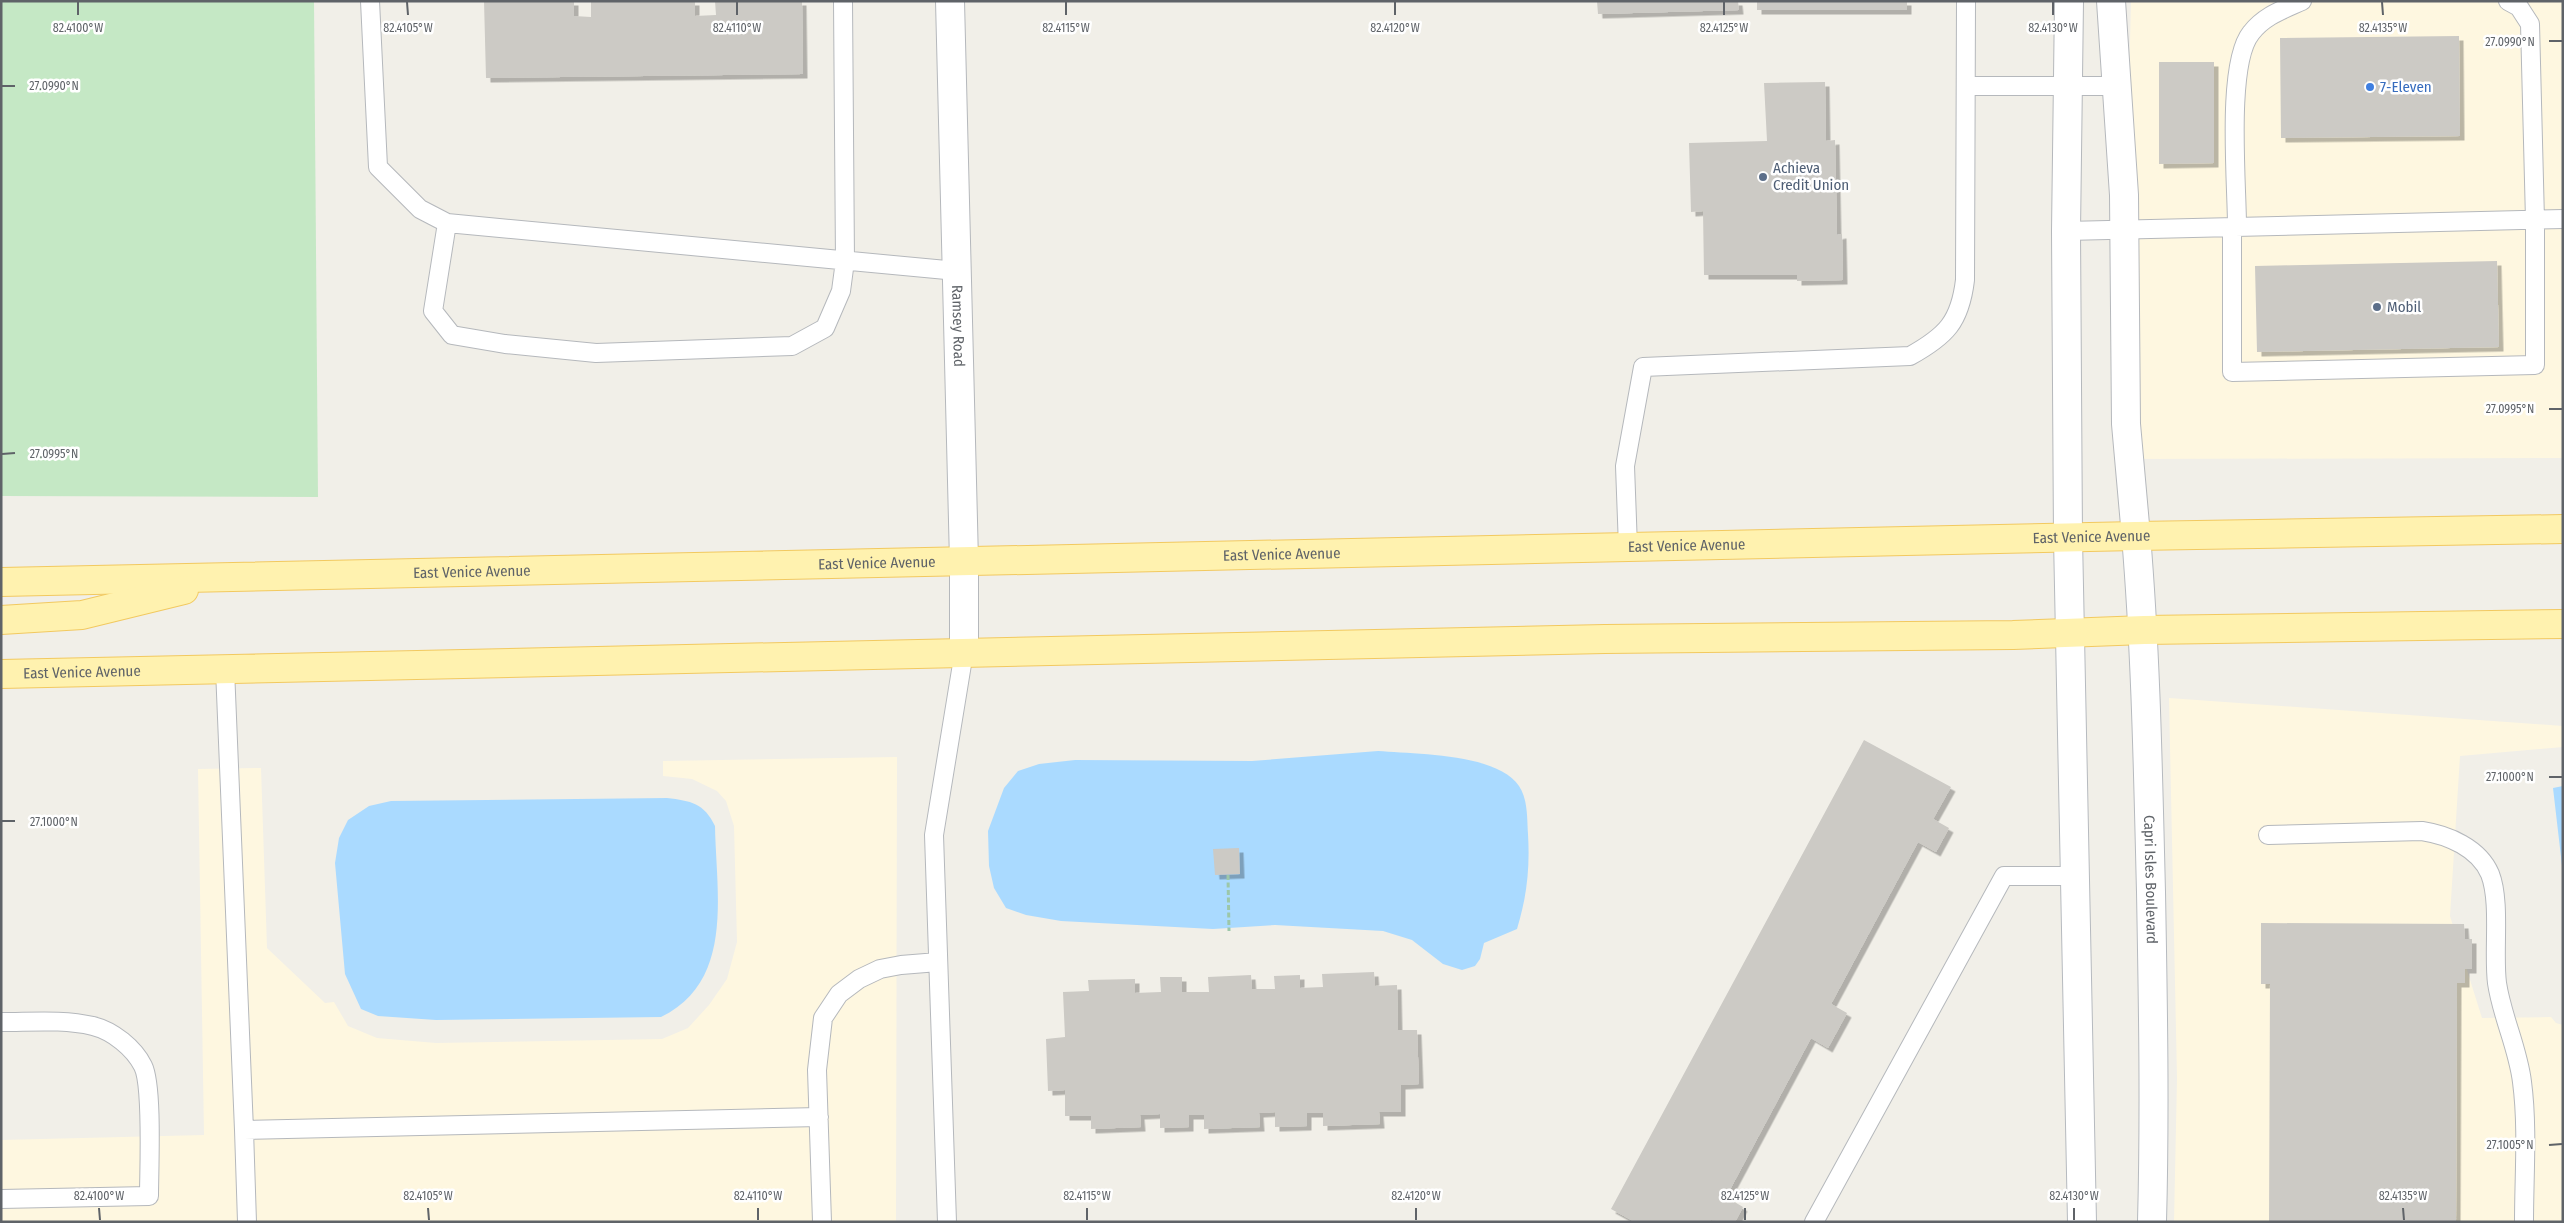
<svg xmlns="http://www.w3.org/2000/svg" width="2564" height="1223" font-family="'Fira Sans Condensed',sans-serif">
<defs>
<filter id="shadow"><feDropShadow dx="4.5" dy="4.5" stdDeviation="0" flood-color="#0004"/></filter>
</defs>
<rect width="100%" height="100%" fill="#f1efe8"/>
<!-- commercial -->
<path fill="#fef7e0" d="M2131 1H2563V458L2120 459Z
M2169 698 2563 726V747L2460 756 2450 916 2482 1018 2551 1017 2556 1023 2563 1025V1222H2174L2177 1078Z
M897 757 896 1222H1V1140L204 1135 198 769 261 768 267 948 325 1003 334 1002 348 1026 377 1038 436 1043 662 1039 688 1028 709 1005 727 979 737 942 734 826 726 801 717 791 692 779 663 776V761Z"/>
<!-- green -->
<path fill="#c5e8c5" d="M1 1H314L318 497 1 496Z"/>
<!-- water -->
<path fill="#aadaff" d="M1378 751C1414 754 1497 753 1519 786 1528 799 1527 819 1528 834 1530 868 1527 896 1517 929L1484 943 1480 959 1475 966 1462 970 1443 964 1412 940 1383 931 1275 925 1213 929 1061 921 1026 915 1006 908 994 888 989 866 988 831 1004 788 1018 771 1039 764 1075 760 1252 761Z
M2563 786V874L2553 788Z
M667 798C691 801 704 803 715 826 716 893 735 981 661 1017L436 1020 378 1016 361 1009 345 974 335 863 339 838 348 820 369 806 391 801Z"/>
<!-- building -->
<path fill="#cccac5" filter="url(#shadow)" d="M484 1H574V16L591 17V1H695V16L716 15 715 1H802L803 74 486 78Z
M1597 1H1738L1739 10 1598 14Z
M1757 1H1907V10H1757Z
M2459 36 2460 136 2281 138 2280 38Z
M2159 62H2214V163L2159 164Z
M1825 82 1826 141 1835 140 1837 235 1842 234 1843 280 1797 281V275H1704L1703 211 1691 212 1689 143 1767 141 1764 83Z
M2497 261 2499 347 2257 352 2255 266Z
M1864 740 1951 787 1933 819 1949 828 1936 852 1918 842 1831 1004 1847 1013 1828 1048 1811 1038 1726 1197 1743 1207 1735 1222 1711 1220 1710 1222H1635L1611 1209Z
M1239 848 1240 874 1215 875 1213 849Z
M2261 923 2464 924 2465 939H2472V969H2465V983H2457L2456 1222H2269L2270 984H2261Z
M1374 972 1375 986 1397 985 1398 1030H1417L1419 1084 1401 1085V1112H1379L1380 1124 1323 1126V1113H1307V1126L1275 1127V1112L1259 1113 1260 1127 1204 1129V1115H1189V1127L1160 1128V1114L1140 1115 1141 1127 1091 1129V1116H1065V1090L1048 1091 1046 1039 1065 1037 1063 992 1089 991 1088 980 1135 979V993L1161 992 1160 977H1182V992H1209L1208 977 1251 975 1252 989H1275L1274 976 1300 975V988L1323 987 1322 974Z"/>
<g fill="none" stroke-linecap="round" stroke-linejoin="round">
<defs>
<path id="lane" d="M370 1 378 167 420 209 447 223 957 271
M1966 86H2117
M447 223 433 311 452 335 505 344 596 353 792 346 825 328 841 291 845 261 843 1
M2232 226V372L2535 365V220L2530 24 2519 7 2508 1
M2237 226C2237 184 2226 64 2251 33 2264 16 2282 10 2302 1
M2066 231 2563 219
M1628 547 1625 466 1643 367 1910 356C1946 336 1960 322 1965 280L1966 1
M225 669 244 1130
M2268 835 2422 831C2448 835 2479 848 2490 874 2501 902 2493 952 2497 983 2502 1017 2518 1048 2522 1082 2528 1127 2524 1176 2524 1222
M1 1022C32 1022 63 1019 93 1026 113 1031 134 1048 143 1066 153 1086 149 1170 149 1196L1 1199
M247 1222 244 1130 819 1117
M822 1222 817 1070 823 1018 839 994 859 979 880 969 901 965 938 962
M947 1222 934 835 964 652
M1814 1222 2004 876H2075"/>
<g id="street">
<path id="s1" d="M950 1 964 561V652"/>
<path d="M2111 1 2124 195 2126 424 2136 536"/>
<path d="M2068 538 2066 231 2069 1"/>
</g>
<g id="secondary">
<path id="s2" d="M2136 536C2146 655 2148 773 2151 892 2153 1002 2155 1112 2152 1222"/>
<path d="M2068 538 2082 1222"/>
</g>
<g id="primary">
<path id="s3" d="M1 582 2136 536 2563 529"/>
<path d="M1 620 82 615 184 590"/>
<path id="s4" d="M1 674 1605 639 2013 635 2144 630 2563 624"/>
</g>
</defs>
<!-- lane casing -->
<use href="#lane" stroke="#b5b8bc" stroke-width="20"/>
<!-- street casing -->
<use href="#street" stroke="#b5b8bc" stroke-width="30"/>
<!-- secondary casing -->
<use href="#secondary" stroke="#b6babf" stroke-width="30"/>
<!-- primary casing -->
<use href="#primary" stroke="#f2c960" stroke-width="30"/>
<!-- path -->
<path stroke="#9cc7a9" stroke-width="3" stroke-dasharray="5 2.5" stroke-linecap="butt" d="M1228 875 1229 931"/>
<!-- lane -->
<use href="#lane" stroke="#fff" stroke-width="18"/>
<!-- street -->
<use href="#street" stroke="#fff" stroke-width="28"/>
<!-- secondary -->
<use href="#secondary" stroke="#fff" stroke-width="28"/>
<!-- primary -->
<use href="#primary" stroke="#fff2af" stroke-width="28"/>
</g>
<!-- ticks -->
<path fill="none" stroke="#5f6368" stroke-width="2" d="M78 2V15M407 2 408 15M737 2V15M1066 2V15M1395 2V15M1724 2V15M2053 2V15M2382 2 2383 15M2549 41H2562M2 86H15M2549 409H2562M2 454 15 453M2549 777H2562M2 821H15M2549 1145 2562 1144M99 1208 100 1220M428 1208 429 1220M758 1208V1220M1087 1208V1220M1416 1208V1220M1745 1208V1220M2074 1208V1220M2403 1208 2404 1220"/>
<!-- markers -->
<circle fill="#3f7fe0" stroke="#fff" stroke-width="2" cx="2370" cy="87" r="5"/>
<g fill="#5c6f8a" stroke="#fff" stroke-width="2">
<circle cx="1763" cy="177" r="5"/>
<circle cx="2377" cy="307" r="5"/>
</g>
<g text-anchor="middle" dominant-baseline="central" stroke-width="5" stroke-linejoin="round" paint-order="stroke">
<!-- shop labels -->
<g font-size="15" fill="#366cbe" stroke="#fff" text-anchor="start">
<text x="2380" y="87">7-Eleven</text>
</g>
<!-- service labels -->
<g font-size="15" fill="#4e5e75" stroke="#fff" text-anchor="start">
<text x="1773" y="168">Achieva<tspan x="1773" dy="17">Credit Union</tspan></text>
<text x="2387" y="307">Mobil</text>
</g>
<!-- street labels -->
<g font-size="15" fill="#5f6368" stroke="#fff">
<text stroke="none"><textPath href="#s1" startOffset="325">Ramsey Road</textPath></text>
<text stroke="none"><textPath href="#s3" startOffset="2091">East Venice Avenue</textPath></text>
<text stroke="none"><textPath href="#s3" startOffset="1686">East Venice Avenue</textPath></text>
<text stroke="none"><textPath href="#s3" startOffset="1281">East Venice Avenue</textPath></text>
<text stroke="none"><textPath href="#s3" startOffset="876">East Venice Avenue</textPath></text>
<text stroke="none"><textPath href="#s3" startOffset="471">East Venice Avenue</textPath></text>
<text stroke="none"><textPath href="#s4" startOffset="81">East Venice Avenue</textPath></text>
<text stroke="none"><textPath href="#s2" startOffset="344">Capri Isles Boulevard</textPath></text>
</g>
</g>
<g font-size="12" text-anchor="middle" fill="#5f6368" stroke="#fff" stroke-width="5" stroke-linejoin="round" paint-order="stroke">
<text x="78" y="32">82.4100°W</text>
<text x="408" y="32">82.4105°W</text>
<text x="737" y="32">82.4110°W</text>
<text x="1066" y="32">82.4115°W</text>
<text x="1395" y="32">82.4120°W</text>
<text x="1724" y="32">82.4125°W</text>
<text x="2053" y="32">82.4130°W</text>
<text x="2383" y="32">82.4135°W</text>
<text x="2510" y="46">27.0990°N</text>
<text x="54" y="90">27.0990°N</text>
<text x="2510" y="413">27.0995°N</text>
<text x="54" y="458">27.0995°N</text>
<text x="2510" y="781">27.1000°N</text>
<text x="54" y="826">27.1000°N</text>
<text x="2510" y="1149">27.1005°N</text>
<text x="99" y="1200">82.4100°W</text>
<text x="428" y="1200">82.4105°W</text>
<text x="758" y="1200">82.4110°W</text>
<text x="1087" y="1200">82.4115°W</text>
<text x="1416" y="1200">82.4120°W</text>
<text x="1745" y="1200">82.4125°W</text>
<text x="2074" y="1200">82.4130°W</text>
<text x="2403" y="1200">82.4135°W</text>
</g>
<!-- border -->
<rect width="2564" height="1223" fill="none" stroke="#5f6368" stroke-width="5"/>
</svg>
